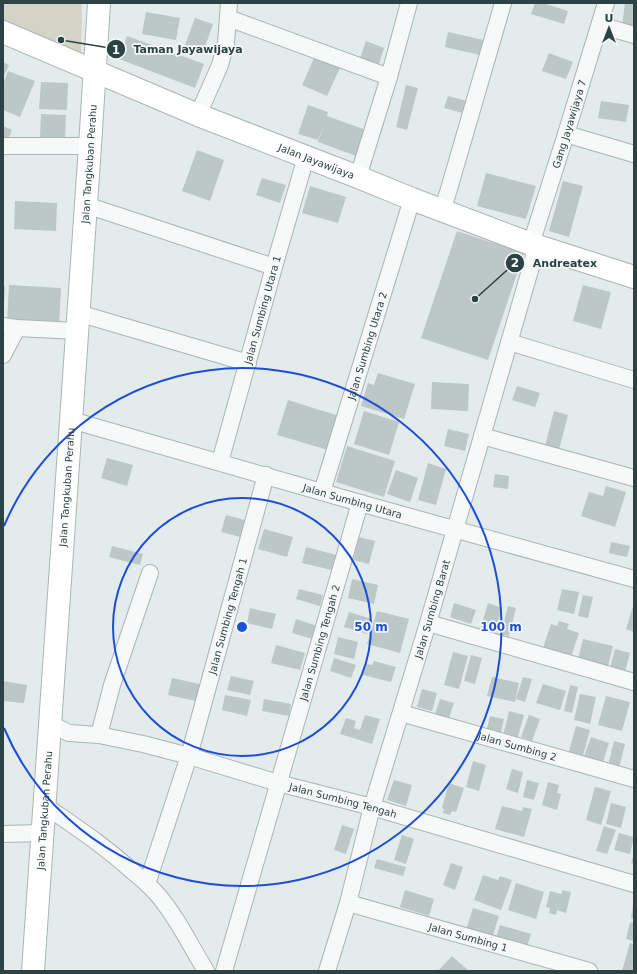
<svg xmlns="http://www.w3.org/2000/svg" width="637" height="974" font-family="'DejaVu Sans',sans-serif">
<rect width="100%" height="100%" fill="#e4ebeb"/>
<!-- green -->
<path fill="#d3d4c6" d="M3 3H82L81 56 3 24Z"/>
<!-- building -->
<path fill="#bcc7c7" d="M535 3H543L568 11 564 24 531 14Z
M625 3H634V28L622 26Z
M146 12 180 18 176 40 142 34Z
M195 18 213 24 202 55 184 48Z
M448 32 488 41 484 56 445 47Z
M127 36 204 64 195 88 119 59Z
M366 41 384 48 379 64 360 58Z
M549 53 573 62 566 79 542 71Z
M315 56 340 68 327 96 302 85Z
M3 62 9 65 3 78Z
M8 71 35 81 20 117 3 110V84Z
M41 82 68 83 67 110 39 109Z
M406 85 418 88 407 130 396 127Z
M448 96 467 101 463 113 444 108Z
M601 101 629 105 626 122 598 118Z
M308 105 328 112 327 116 366 130 356 156 318 142 323 127 318 140 298 134Z
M41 114 66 115 65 139 40 138Z
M3 126 12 130 7 142 3 140Z
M197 150 224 160 210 201 182 191Z
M486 173 536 186 526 219 477 206Z
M262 178 286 185 280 203 256 195Z
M563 181 583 186 569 237 549 231Z
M310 186 346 197 338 223 302 213Z
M15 201 57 203 56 231 14 229Z
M457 231 524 253 488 360 421 338Z
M9 285 61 288 59 326 7 323Z
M583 285 611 292 601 329 573 321Z
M3 286H5L4 305H3Z
M378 373 415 384 404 419 361 406 368 383 374 385Z
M432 382 469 384 468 411 431 409Z
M517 386 540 393 535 407 512 400Z
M288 400 339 416 328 450 277 435Z
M364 411 399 422 389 455 354 444Z
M554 411 568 415 559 450 545 446Z
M448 429 469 434 465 451 444 446Z
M347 446 395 461 384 497 336 482Z
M107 458 133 465 127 486 101 478Z
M428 463 446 469 436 505 418 500Z
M396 470 418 478 410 502 387 494Z
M495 474 509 476 508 489 493 487Z
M606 486 626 492 615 527 581 516 589 492 603 496Z
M226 515 249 521 244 538 221 532Z
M264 529 293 537 287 557 258 549Z
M359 537 375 541 369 564 353 560Z
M611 542 630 546 627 557 609 553Z
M112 546 143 554 140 565 109 557Z
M306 547 340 556 336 571 302 563Z
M352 579 378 585 374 604 348 598Z
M299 589 323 595 320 606 296 599Z
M562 589 579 592 574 614 557 610Z
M583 595 593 597 588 618 578 616Z
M454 603 476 610 471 624 450 617Z
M488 603 502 608 495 632 481 627Z
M508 606 516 608 509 636 501 634Z
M633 606 634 607V632L626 629Z
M250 608 276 614 272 629 247 623Z
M377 611 409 619 400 653 367 644Z
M349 612 372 619 367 634 344 627Z
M296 619 320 627 316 640 292 633Z
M559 621 569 624 567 629 579 633 571 657 543 648 551 624 557 626Z
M338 637 358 642 354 659 334 654Z
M583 639 613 646 607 670 577 663Z
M276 645 305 653 300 670 271 663Z
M615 649 630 653 625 672 610 668Z
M453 652 468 656 459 689 444 685Z
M471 655 482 658 475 684 464 681Z
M334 658 356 665 351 678 330 671Z
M374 661 396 667 391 682 363 675 366 664 372 665Z
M231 676 254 681 250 695 227 690Z
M492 677 519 683 515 702 487 696Z
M523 677 532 679 525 702 516 699Z
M172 678 204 685 200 702 168 695Z
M3 681 27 685 24 703 3 701Z
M543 684 566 691 560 710 536 703Z
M570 685 578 687 572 713 564 711Z
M422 689 437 693 432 711 417 707Z
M580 694 596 697 590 724 574 720Z
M225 695 251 700 247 716 222 710Z
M606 696 630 702 622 731 598 725Z
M264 699 291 704 289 716 262 711Z
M440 699 454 703 448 721 434 717Z
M509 711 524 715 517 740 503 736Z
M365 715 380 719 372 744 340 734 346 718 356 721 354 728 360 730Z
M529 715 540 719 532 741 521 737Z
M490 716 504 719 500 736 486 733Z
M576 726 590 730 582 759 568 755Z
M591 737 609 743 602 765 583 759Z
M614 741 625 744 619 768 608 766Z
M473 761 486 765 479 791 466 787Z
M512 769 523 772 518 793 506 789Z
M394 780 412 785 406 806 387 800Z
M527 780 539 783 534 800 523 797Z
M548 782 559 785 557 793 561 794 557 810 542 805Z
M449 783 464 788 456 812 452 811 450 815 443 813 444 809 442 808Z
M595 787 611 791 601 825 586 820Z
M611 803 626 807 621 828 606 824Z
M502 806 522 811 523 807 532 809 524 837 495 829Z
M342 825 354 829 346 854 334 850Z
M604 826 616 830 607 854 596 851Z
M619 833 634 837 630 854 614 850Z
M402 835 414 839 406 864 394 860Z
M634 854V864L631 863Z
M377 859 406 867 403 876 374 868Z
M451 863 463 867 455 890 443 885Z
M483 875 498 880 500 876 512 880 501 910 474 900Z
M516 883 544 892 536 919 508 910Z
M405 890 434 899 429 916 400 907Z
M563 890 571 892 566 913 557 910 556 915 549 913 550 908 546 907 550 891 561 894Z
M633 905H634V919L631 918Z
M473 908 499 916 492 938 466 930Z
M630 922 634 923V941L626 939Z
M500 925 531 934 526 950 495 941Z
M630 943 634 945V971H622Z
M452 956 469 971H438Z"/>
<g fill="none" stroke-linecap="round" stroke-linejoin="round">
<defs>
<g id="street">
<path d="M228 18 389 77"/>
<path d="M600 25 634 35"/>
<path d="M198 115 220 65 226 43 229 3"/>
<path d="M566 134 634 154"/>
<path d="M3 146H90"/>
<path d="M358 177 389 77 409 3"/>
<path d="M86 205 274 267"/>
<path d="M442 211 449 189 503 3"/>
<path id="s1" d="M531 244 566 134 606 3"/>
<path d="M78 313 248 363"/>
<path d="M3 326 17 328 77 331"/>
<path d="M509 342 634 380"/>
<path d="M3 355 17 328"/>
<path id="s2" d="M71 420 360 503 634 579"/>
<path d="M482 436 634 478"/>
<path id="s3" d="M220 462 274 267 306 157"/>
<path id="s4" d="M322 492 412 199"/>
<path d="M428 623 634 682"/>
<path id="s5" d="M401 713 634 779"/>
<path id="s6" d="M51 724 69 733 99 735 143 744 189 756 278 783 372 807 634 884"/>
<path d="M99 735 112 685 150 573"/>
<path d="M44 805C74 826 105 846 132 871 141 878 149 885 157 894 177 917 190 945 206 971"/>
<path d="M3 834 42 833"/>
<path id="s7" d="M147 884 189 756 266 475"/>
<path id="s8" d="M348 903 589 971"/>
<path id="s9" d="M224 971 360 503"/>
<path id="s10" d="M327 971 348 903 372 807 428 623 537 246"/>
</g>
<g id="secondary">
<path id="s11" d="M3 32 198 115 358 177 412 199 531 244 634 277"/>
<path id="s12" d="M33 971 90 146 99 3"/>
</g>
</defs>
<!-- street casing -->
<use href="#street" stroke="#a9b5b5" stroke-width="18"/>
<!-- secondary casing -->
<use href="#secondary" stroke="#a9b5b5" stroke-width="24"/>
<!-- street -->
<use href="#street" stroke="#f7f9f9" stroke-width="16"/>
<!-- secondary -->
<use href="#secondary" stroke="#fff" stroke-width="22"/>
</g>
<!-- distance rings -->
<g fill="none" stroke="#1d4ed8" stroke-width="2">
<circle cx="242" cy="627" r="129"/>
<path d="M4 526A259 259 0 1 1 4 728"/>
</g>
<g text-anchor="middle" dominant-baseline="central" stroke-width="3.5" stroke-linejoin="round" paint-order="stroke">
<!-- street labels -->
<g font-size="10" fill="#2d4242" stroke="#f4f8f8">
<text stroke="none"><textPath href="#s1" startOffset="126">Gang Jayawijaya 7</textPath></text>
<text stroke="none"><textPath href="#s11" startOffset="339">Jalan Jayawijaya</textPath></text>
<text stroke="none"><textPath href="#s12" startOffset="809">Jalan Tangkuban Perahu</textPath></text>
<text stroke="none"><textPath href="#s3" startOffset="158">Jalan Sumbing Utara 1</textPath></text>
<text stroke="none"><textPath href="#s4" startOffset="153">Jalan Sumbing Utara 2</textPath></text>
<text stroke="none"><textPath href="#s12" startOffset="485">Jalan Tangkuban Perahu</textPath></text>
<text stroke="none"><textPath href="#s2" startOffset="293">Jalan Sumbing Utara</textPath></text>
<text stroke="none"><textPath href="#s10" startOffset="377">Jalan Sumbing Barat</textPath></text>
<text stroke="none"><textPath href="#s7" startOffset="280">Jalan Sumbing Tengah 1</textPath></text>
<text stroke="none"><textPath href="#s9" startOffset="342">Jalan Sumbing Tengah 2</textPath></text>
<text stroke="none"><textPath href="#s5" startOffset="121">Jalan Sumbing 2</textPath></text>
<text stroke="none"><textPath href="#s6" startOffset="303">Jalan Sumbing Tengah</textPath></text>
<text stroke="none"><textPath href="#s12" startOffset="161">Jalan Tangkuban Perahu</textPath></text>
<text stroke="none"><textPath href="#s8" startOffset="125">Jalan Sumbing 1</textPath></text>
</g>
</g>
<circle cx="242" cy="627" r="6" fill="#1d4ed8" stroke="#f4f8f8" stroke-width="2"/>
<g font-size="12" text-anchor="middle" font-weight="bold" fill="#1d4ed8" stroke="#f4f8f8" stroke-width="3.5" stroke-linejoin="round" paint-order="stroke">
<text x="371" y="631">50 m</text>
<text x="501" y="631">100 m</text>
</g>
<!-- callouts -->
<path fill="none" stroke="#2d4242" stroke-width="1.5" d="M61 40L116 49M475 299L515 263"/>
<g fill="#2d4242" stroke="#f4f8f8" stroke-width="1.5">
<circle cx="61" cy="40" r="4"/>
<circle cx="475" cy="299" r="4"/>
<circle cx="116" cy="49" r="10"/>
<circle cx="515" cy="263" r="10"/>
</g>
<g font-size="12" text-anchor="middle" font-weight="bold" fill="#fff">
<text x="116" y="54">1</text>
<text x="515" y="267">2</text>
</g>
<g font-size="11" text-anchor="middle" font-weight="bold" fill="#2d4242" stroke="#f4f8f8" stroke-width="3.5" stroke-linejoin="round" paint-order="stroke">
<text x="188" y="53">Taman Jayawijaya</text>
<text x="565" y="267">Andreatex</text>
</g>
<!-- border -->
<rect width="637" height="974" fill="none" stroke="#2d4242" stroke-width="8"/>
<!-- north arrow -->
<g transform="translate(609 28)" stroke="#f4f8f8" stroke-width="3" paint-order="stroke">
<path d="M0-3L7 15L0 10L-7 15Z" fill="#2d4242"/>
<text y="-6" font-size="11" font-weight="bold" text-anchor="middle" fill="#2d4242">U</text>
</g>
</svg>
